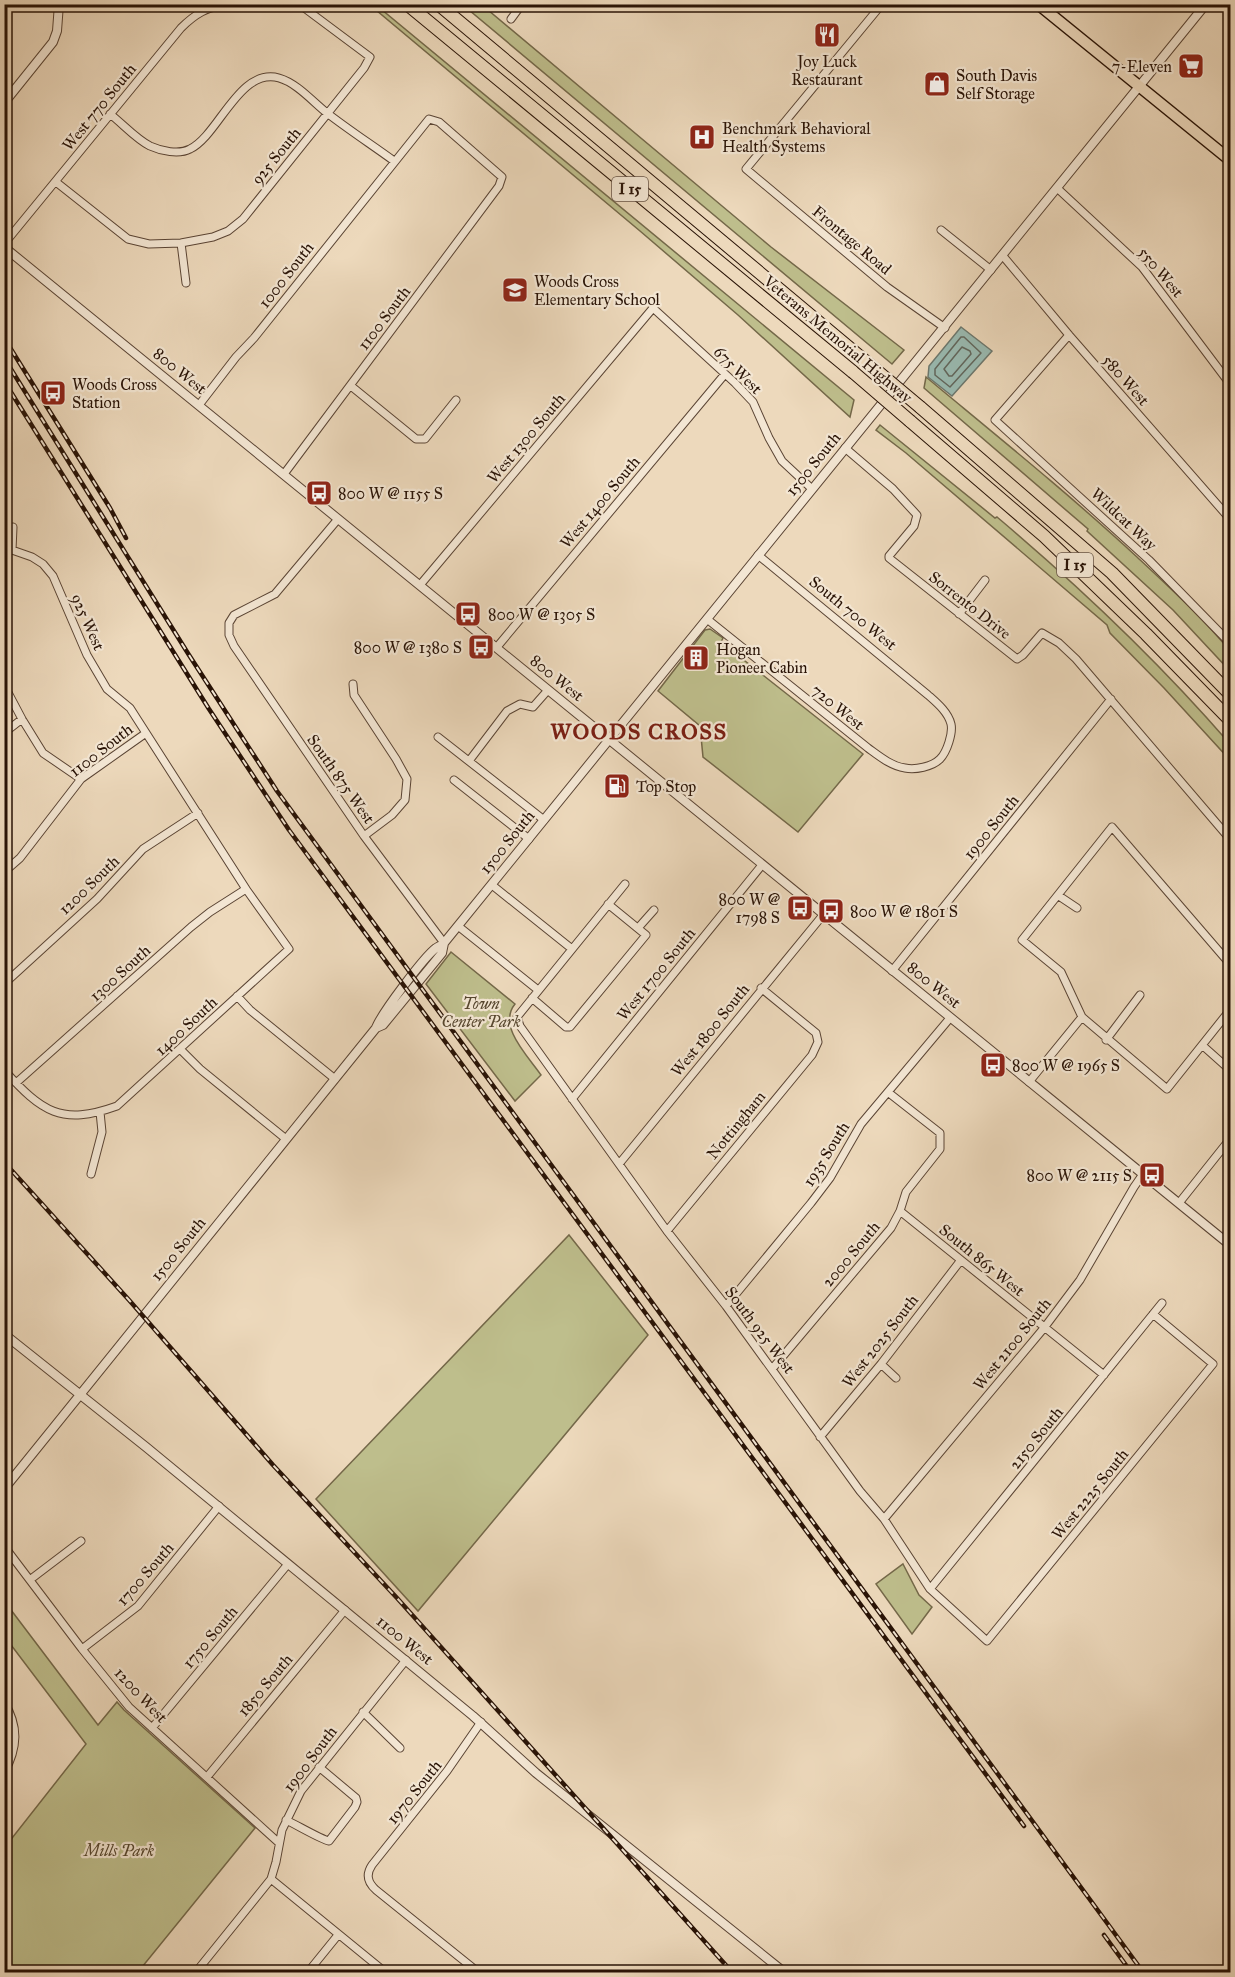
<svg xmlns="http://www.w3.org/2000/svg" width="1235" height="1977" font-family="'IM FELL Great Primer',serif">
<rect width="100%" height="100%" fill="#edd9bc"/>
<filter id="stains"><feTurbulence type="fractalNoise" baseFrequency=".00333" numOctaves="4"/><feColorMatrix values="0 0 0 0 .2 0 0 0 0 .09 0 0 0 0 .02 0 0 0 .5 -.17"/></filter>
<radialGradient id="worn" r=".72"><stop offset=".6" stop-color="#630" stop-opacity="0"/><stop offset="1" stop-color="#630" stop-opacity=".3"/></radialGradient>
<!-- green -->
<path fill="#bebe8c" stroke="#746849" stroke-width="1.5" d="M370 5H376L854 400 850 417 738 315 640 231Z
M463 5H482L771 247 904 350 892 364Z
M926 377C997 436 1069 494 1137 557 1169 587 1202 617 1230 651V671L1173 610 1087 531 1088 529 924 388Z
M880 425 995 518 997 517C1080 587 1159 662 1230 744V760L1164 688 1110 633 1107 625 906 453 876 430Z
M710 629 723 638 721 642 863 754 798 832 703 757 700 726 658 691 705 630Z
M451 952 515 1004C497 1026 528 1056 541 1075L515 1101 426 984Z
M569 1235 648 1335 418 1611 316 1499Z
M903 1564 919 1595 932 1607 912 1634 876 1584Z
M5 1602 98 1725 117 1702 124 1710 255 1828 138 1972H5V1847L86 1744 5 1637Z"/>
<!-- water -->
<path fill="#99bab1" stroke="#6c776d" stroke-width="1.5" d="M961 327 992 351 952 396 928 377 929 366Z"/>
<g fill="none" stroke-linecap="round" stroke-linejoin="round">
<!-- shore -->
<path stroke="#61665c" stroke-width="1.5" d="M961 337H964L981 353 950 387 935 375V369Z
M962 347 970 351 971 354 952 376H949L944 369Z"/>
<defs>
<path id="minor" d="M882 4 746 169 887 287 945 328
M511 19 522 4
M110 114C123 124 136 139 150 146 161 151 179 155 190 149 219 135 239 67 279 78 297 83 313 102 327 113 349 130 372 145 394 161
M56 182 128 239 149 244 181 243 213 237 228 231 243 219 364 68 370 57 299 4
M1057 188 1142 267 1230 384
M941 230 991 270
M181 243 186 283
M4 244 181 28C195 14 207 7 227 4
M1003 256 1069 335 1230 519
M1069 335 995 420 1149 560 1230 643
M351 386 416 439H425L456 400
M199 405 236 357 254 338 429 119 439 122 502 177 499 186 284 474
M845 448 893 489 917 515 914 526 889 556V558L1017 659 1023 655 1042 633 1059 643 1076 659 1230 839
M338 519 275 594 234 615 229 623V635L234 646 364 836 444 943
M12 550 13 527
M420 585 653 308 735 383 753 402 769 438 782 461 812 489
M959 614 985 580
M707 619 868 748C879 756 891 766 905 768 915 770 932 767 940 759 947 752 953 733 951 724 948 712 937 703 928 695L758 555
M497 647 725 374
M353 684 354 695 396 759 407 779 405 800 392 815 364 836
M4 685 22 719 43 753 81 779
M4 733 22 719
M438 737 544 820
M469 761 507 711 520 704 533 707 548 690
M454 780 529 839
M4 872 20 858 81 779 146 733
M625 884 517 1017 520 1026 667 1231 726 1306 860 1491 884 1519 930 1589 987 1641 1213 1364 1153 1314
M492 885 572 949
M1059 896 1077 908
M458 926 538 990
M638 928 654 910
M1230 964 1112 827 1022 940 1061 972 1082 1017 1167 1089 1230 1010
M892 971 1111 699
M4 984 97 899 143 849 198 813
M237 996 250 1010 335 1079
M532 998 566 1027H570L646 935 608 904
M1106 1040 1140 995
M1202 1045 1230 1070
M181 1050 200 1069 286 1139
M4 1070C42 1112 61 1126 117 1106L289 949 246 889 130 708 107 689 87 655 53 576 43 564 32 557 12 550
M1029 1082 1082 1017
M16 1083 191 927 210 912 246 889
M572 1099 762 865
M619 1164 823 915
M91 1174 102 1132 100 1112
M1179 1203 1230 1139
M900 1211 1104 1375
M667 1231 812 1055 818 1042 816 1033 761 988
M726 1306 811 1203 830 1178 861 1124 950 1018
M881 1364 896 1378
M772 1369 891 1228 900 1211 906 1192 940 1149V1133L889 1093
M820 1437 881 1364 961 1260
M884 1519 1044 1328 1080 1280 1134 1187 1143 1174
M4 1546 82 1649 129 1707 279 1843
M31 1579 81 1541
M930 1589 1162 1303
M82 1649 138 1606 219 1506
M4 1702C19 1726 18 1748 4 1773
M363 1712 400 1748
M152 1728 288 1564
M207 1777 345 1610
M286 1820C295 1824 322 1840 329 1841L355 1807 357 1802 356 1798 319 1767
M271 1879 385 1972
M196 1972 271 1879 276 1862 282 1830 301 1791 406 1660
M308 1972 338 1935
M478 1972 376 1890C367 1882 366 1874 372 1865L447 1771 481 1722"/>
<path id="tertiary" d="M4 103 53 42 57 31 59 4
M4 247 1230 1245
M376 1028 383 1025 442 953 444 943
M4 1334 146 1447 473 1716 536 1773 784 1972
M4 1489 376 1028C381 1014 424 957 436 948 437 947 444 944 444 943L1206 4"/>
<path id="primary" d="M1038 4 1230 160"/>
<path id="motorway" d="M407 4 853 372
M438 4 864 360
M920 407 1112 573 1230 694
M910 421 1044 536 1146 634 1230 720"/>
</defs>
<!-- minor casing -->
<use href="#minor" stroke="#5a4434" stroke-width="9"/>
<!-- tertiary casing -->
<use href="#tertiary" stroke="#5a4434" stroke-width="10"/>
<!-- primary casing -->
<use href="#primary" stroke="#291306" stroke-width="13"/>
<!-- motorway casing -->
<use href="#motorway" stroke="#291306" stroke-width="14"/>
<!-- minor -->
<use href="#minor" stroke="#f3e6d3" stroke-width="7"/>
<!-- tertiary -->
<use href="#tertiary" stroke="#f3e6d3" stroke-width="8"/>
<!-- primary -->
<use href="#primary" stroke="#edd9bc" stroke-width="10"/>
<!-- motorway -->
<use href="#motorway" stroke="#edd9bc" stroke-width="12"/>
<defs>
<path id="rail" d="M4 338 110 508 126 538
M4 358 189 655 277 791 1143 1972
M4 381 209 709 289 830 1024 1826
M4 1162 129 1300 273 1465 397 1598 732 1972
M1104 1935 1131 1972"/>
</defs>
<!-- rail casing -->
<use href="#rail" stroke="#291306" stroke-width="4.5"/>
<!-- rail -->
<use href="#rail" stroke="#f3e6d3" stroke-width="2" stroke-dasharray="7" stroke-linecap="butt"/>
<defs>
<path id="motorway-bridge" d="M864 360 920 407
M853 372 910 421"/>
</defs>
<!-- motorway-bridge casing -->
<use href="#motorway-bridge" stroke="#291306" stroke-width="14" stroke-linecap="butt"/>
<!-- motorway-bridge -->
<use href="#motorway-bridge" stroke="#edd9bc" stroke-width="12"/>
</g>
<!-- icons -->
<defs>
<symbol id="restaurant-square" viewBox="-11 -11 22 22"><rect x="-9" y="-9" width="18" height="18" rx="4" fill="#8f2418" stroke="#f3e6d3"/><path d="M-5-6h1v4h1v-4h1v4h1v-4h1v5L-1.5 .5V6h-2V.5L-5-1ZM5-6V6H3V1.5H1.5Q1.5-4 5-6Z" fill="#fff"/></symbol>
<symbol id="supermarket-square" viewBox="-11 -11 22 22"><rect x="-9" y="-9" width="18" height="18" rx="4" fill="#8f2418" stroke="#f3e6d3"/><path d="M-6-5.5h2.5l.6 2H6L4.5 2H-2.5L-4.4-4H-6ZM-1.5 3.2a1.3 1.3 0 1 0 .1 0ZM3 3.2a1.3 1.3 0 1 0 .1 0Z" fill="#fff"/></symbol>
<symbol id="shop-square" viewBox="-11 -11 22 22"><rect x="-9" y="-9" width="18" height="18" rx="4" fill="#8f2418" stroke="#f3e6d3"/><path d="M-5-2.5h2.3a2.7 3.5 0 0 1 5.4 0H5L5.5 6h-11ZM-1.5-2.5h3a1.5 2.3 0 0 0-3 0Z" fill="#fff"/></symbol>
<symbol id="hospital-square" viewBox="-11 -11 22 22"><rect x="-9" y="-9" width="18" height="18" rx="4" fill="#8f2418" stroke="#f3e6d3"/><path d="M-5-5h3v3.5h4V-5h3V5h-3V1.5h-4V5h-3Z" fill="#fff"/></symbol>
<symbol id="school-square" viewBox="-11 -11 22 22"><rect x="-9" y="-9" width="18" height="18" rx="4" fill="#8f2418" stroke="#f3e6d3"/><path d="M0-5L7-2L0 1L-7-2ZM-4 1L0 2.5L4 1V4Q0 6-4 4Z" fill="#fff"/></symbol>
<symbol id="bus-square" viewBox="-11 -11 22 22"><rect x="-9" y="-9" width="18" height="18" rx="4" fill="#8f2418" stroke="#f3e6d3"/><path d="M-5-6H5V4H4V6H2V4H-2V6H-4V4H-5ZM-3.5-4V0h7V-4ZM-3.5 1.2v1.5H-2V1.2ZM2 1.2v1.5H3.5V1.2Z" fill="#fff"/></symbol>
<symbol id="building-square" viewBox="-11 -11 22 22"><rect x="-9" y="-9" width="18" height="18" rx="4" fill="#8f2418" stroke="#f3e6d3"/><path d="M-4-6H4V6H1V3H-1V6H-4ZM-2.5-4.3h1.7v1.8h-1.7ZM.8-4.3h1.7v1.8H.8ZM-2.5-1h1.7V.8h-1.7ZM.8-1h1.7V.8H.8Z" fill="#fff"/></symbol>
<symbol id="fuel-square" viewBox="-11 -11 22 22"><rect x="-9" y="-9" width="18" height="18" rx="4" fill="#8f2418" stroke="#f3e6d3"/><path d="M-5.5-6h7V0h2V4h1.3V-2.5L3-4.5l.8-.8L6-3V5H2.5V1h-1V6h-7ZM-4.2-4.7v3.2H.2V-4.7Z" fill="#fff"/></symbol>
</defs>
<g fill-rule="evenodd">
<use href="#restaurant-square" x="812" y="20" width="30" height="30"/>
<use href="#supermarket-square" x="1176" y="51" width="30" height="30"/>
<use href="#shop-square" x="922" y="69" width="30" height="30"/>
<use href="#hospital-square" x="687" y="122" width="30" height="30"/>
<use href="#school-square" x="500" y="275" width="30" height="30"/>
<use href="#bus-square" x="38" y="378" width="30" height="30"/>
<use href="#bus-square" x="304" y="478" width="30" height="30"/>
<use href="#bus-square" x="453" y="599" width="30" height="30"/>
<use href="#bus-square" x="466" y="632" width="30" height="30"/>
<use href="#building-square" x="681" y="643" width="30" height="30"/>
<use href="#fuel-square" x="602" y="771" width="30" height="30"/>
<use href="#bus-square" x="785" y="893" width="30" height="30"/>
<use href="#bus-square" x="816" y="896" width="30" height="30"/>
<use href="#bus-square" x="978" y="1050" width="30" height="30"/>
<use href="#bus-square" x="1137" y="1160" width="30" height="30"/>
</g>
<g text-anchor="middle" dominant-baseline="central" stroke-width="4.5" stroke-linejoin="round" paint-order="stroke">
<!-- shield labels -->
<g fill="#f3e6d3" stroke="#665244" stroke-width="1.5">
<rect x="612" y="177" width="36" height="24" rx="4.5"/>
<rect x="1057" y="553" width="36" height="24" rx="4.5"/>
</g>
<g font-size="15" font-weight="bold" fill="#291306">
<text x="630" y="189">I 15</text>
<text x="1075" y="565">I 15</text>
</g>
<!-- poi labels -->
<g font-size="16" fill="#291306" stroke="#f3e6d3" text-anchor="start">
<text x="827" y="61" text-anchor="middle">Joy Luck<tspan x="827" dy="18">Restaurant</tspan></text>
<text x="1172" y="66" text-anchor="end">7-Eleven</text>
<text x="956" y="75">South Davis<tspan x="956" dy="18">Self Storage</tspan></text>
<text x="722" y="128">Benchmark Behavioral<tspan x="722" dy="18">Health Systems</tspan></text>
<text x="534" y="281">Woods Cross<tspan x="534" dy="18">Elementary School</tspan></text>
<text x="72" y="384">Woods Cross<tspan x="72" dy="18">Station</tspan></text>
<text x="338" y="493">800 W @ 1155 S</text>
<text x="488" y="614">800 W @ 1305 S</text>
<text x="462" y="647" text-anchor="end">800 W @ 1380 S</text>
<text x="716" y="649">Hogan<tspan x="716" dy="18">Pioneer Cabin</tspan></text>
<text x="636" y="786">Top Stop</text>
<text x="780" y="899" text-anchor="end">800 W @<tspan x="780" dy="18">1798 S</tspan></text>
<text x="850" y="911">800 W @ 1801 S</text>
<text x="1012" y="1065">800 W @ 1965 S</text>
<text x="1132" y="1175" text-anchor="end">800 W @ 2115 S</text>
</g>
<!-- street labels -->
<g font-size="16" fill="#291306" stroke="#f3e6d3">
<text transform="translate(99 107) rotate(-51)">West 770 South</text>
<text transform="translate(276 156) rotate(-51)">925 South</text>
<text transform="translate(852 240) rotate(40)">Frontage Road</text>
<text transform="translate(1161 272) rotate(50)">550 West</text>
<text transform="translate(286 275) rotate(-52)">1000 South</text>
<text transform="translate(384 318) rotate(-53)">1100 South</text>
<text transform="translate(838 339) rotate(40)">Veterans Memorial Highway</text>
<text transform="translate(738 370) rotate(45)">675 West</text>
<text transform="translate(180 371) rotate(39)">800 West</text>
<text transform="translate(1126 380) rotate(49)">580 West</text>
<text transform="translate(526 438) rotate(-50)">West 1300 South</text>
<text transform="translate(813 464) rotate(-51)">1500 South</text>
<text transform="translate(600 502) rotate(-50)">West 1400 South</text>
<text transform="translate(1124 519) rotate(43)">Wildcat Way</text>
<text transform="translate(970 605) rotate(38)">Sorrento Drive</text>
<text transform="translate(853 613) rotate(39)">South 700 West</text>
<text transform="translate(88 622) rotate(66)">925 West</text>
<text transform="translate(557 678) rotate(39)">800 West</text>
<text transform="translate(838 707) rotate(39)">720 West</text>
<text transform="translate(101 750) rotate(-38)">1100 South</text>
<text transform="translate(341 779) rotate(55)">South 875 West</text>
<text transform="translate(991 827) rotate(-51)">1900 South</text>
<text transform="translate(507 842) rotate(-51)">1500 South</text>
<text transform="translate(89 885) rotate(-44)">1200 South</text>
<text transform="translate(120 973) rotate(-42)">1300 South</text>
<text transform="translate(656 974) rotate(-51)">West 1700 South</text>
<text transform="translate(934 985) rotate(39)">800 West</text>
<text transform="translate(186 1026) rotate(-43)">1400 South</text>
<text transform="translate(710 1030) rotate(-51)">West 1800 South</text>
<text transform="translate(736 1125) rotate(-51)">Nottingham</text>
<text transform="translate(826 1154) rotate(-58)">1935 South</text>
<text transform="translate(178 1249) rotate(-51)">1500 South</text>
<text transform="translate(851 1254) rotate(-50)">2000 South</text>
<text transform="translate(982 1260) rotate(39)">South 865 West</text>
<text transform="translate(760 1330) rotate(53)">South 925 West</text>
<text transform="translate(880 1341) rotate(-52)">West 2025 South</text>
<text transform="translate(1012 1344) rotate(-51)">West 2100 South</text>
<text transform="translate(1036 1438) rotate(-51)">2150 South</text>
<text transform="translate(1090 1494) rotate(-51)">West 2225 South</text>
<text transform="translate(145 1574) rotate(-49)">1700 South</text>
<text transform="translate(210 1637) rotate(-50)">1750 South</text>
<text transform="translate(405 1640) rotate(39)">1100 West</text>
<text transform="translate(265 1685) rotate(-50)">1850 South</text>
<text transform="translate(141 1695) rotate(47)">1200 West</text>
<text transform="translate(310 1759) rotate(-53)">1900 South</text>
<text transform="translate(414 1792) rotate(-51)">1970 South</text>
</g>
<!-- park labels -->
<g font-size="16" font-style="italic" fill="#56462e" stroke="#f3e6d3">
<text x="481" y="1003">Town<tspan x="481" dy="18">Center Park</tspan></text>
<text x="119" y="1850">Mills Park</text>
</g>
<!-- district labels -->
<g font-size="22" font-weight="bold" letter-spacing="1.5" fill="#7a1f14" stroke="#f3e6d3">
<text x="639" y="731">WOODS CROSS</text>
</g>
</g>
<!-- margin -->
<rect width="1235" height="1977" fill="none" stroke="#edd9bc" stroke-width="24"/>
<rect x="6" y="6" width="1223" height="1965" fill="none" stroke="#291306" stroke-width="3"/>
<rect x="12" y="12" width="1211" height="1953" fill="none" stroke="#291306" stroke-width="1.5"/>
<rect width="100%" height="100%" filter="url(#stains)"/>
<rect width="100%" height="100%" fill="url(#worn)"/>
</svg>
